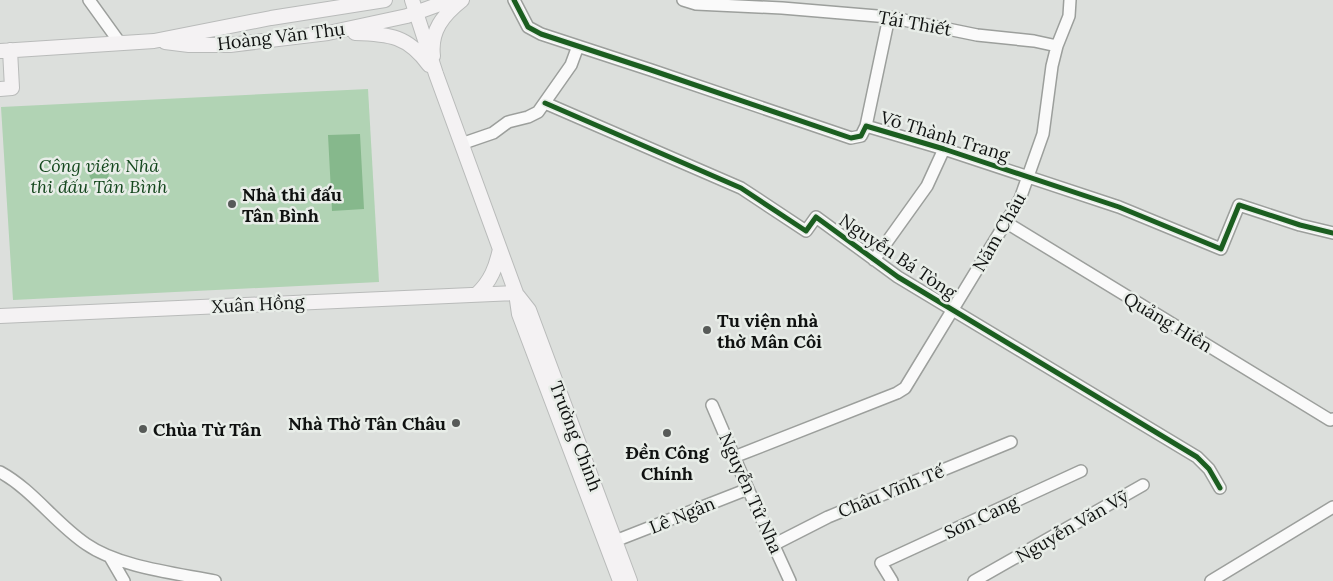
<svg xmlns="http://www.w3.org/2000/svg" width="1333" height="581" font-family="Lora,serif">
<rect width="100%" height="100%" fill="#dcdfdc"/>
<!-- green -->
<path fill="#b1d3b4" d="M368 89 379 282 13 300 1 107Z"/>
<!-- water -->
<path fill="#86b88c" d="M360 134 364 209 332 211 328 135Z
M89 173a10 10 0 1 1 20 0a10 10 0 1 1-20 0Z"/>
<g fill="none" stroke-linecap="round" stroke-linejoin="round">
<defs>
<path id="minor" d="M89 0 120 43
M514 0 528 27 541 34 651 70 851 138 861 136 866 126 944 149 1119 207 1221 249 1239 205 1300 225 1333 233
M683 0 696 4 782 8 889 17 977 35 1034 41 1057 46
M545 103 741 188 806 231 816 217 898 277 1197 457 1209 469 1220 488
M866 126 889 17
M461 144 493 133 508 122 528 117 538 112 571 65 578 46
M1007 223 1330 420 1333 419
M874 260 927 186 944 149
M712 405 748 489 790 581
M734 457 897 393 905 388 1020 199 1043 134 1052 66 1057 46 1069 16 1070 0
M0 472C33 490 55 523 86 544 119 567 175 573 215 581
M615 541 748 489
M773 545 828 517 1011 442
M110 557 124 581
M892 581 881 563 1081 471
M974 581 1143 485
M1211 581 1333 507"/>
<path id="major" d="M412 0 436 74 516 293 519 314 620 581
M355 33C390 34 408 36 429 65
M165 42 189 45H230L328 33 407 16 451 0
M0 51 154 41 271 18 385 0
M433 56C430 31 443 15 462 0
M0 89 12 88 10 50
M477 294C491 281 496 267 500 249
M518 296 529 310 630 581
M0 316 516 293"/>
</defs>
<!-- minor casing -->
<use href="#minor" stroke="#9c9f9c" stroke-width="14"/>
<!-- major casing -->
<use href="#major" stroke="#b9bbba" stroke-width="16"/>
<!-- minor -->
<use href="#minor" stroke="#fafafa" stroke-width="11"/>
<!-- major -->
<use href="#major" stroke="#f4f2f3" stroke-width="14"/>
<defs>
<path id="cycleway" d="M514 0 528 27 541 34 651 70 851 138 861 136 866 126 944 149 1119 207 1221 249 1239 205 1300 225 1333 233
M545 103 741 188 806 231 816 217 898 277 1197 457 1209 469 1220 488"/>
</defs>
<!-- cycleway casing -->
<use href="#cycleway" stroke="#e8ede8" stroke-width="8"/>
<!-- cycleway -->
<use href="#cycleway" stroke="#1b5e20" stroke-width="5"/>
</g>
<!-- markers -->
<g fill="#575a58" stroke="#e8ede8" stroke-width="2">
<circle cx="232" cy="204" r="5"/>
<circle cx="707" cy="330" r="5"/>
<circle cx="456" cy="423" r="5"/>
<circle cx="143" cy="429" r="5"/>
<circle cx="667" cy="433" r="5"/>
</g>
<g text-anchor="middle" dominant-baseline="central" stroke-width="5" stroke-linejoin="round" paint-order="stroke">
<!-- street labels -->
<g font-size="18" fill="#101211" stroke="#e8ede8">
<text transform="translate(915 23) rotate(10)">Tái Thiết</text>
<text transform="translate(281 36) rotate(-7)">Hoàng Văn Thụ</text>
<text transform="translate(945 136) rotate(17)">Võ Thành Trang</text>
<text transform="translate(999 232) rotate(-60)">Năm Châu</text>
<text transform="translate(898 256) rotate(34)">Nguyễn Bá Tòng</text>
<text transform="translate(258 304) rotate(-3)">Xuân Hồng</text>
<text transform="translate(1168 322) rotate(31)">Quảng Hiền</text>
<text transform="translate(576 436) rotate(69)">Trường Chinh</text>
<text transform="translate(891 491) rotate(-22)">Châu Vĩnh Tế</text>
<text transform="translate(751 493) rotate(66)">Nguyễn Tử Nha</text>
<text transform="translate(682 515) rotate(-22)">Lê Ngân</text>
<text transform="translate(981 517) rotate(-25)">Sơn Cang</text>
<text transform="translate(1072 526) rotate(-30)">Nguyễn Văn Vỹ</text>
</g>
<!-- park labels -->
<g font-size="18" font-style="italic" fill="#13461c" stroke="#e8ede8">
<text x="99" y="165">Công viên Nhà<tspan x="99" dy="21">thi đấu Tân Bình</tspan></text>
</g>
<!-- poi labels -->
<g font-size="18" font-weight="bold" fill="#101211" stroke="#e8ede8" text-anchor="start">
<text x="242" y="194">Nhà thi đấu<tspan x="242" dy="21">Tân Bình</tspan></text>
<text x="717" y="320">Tu viện nhà<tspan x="717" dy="21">thờ Mân Côi</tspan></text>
<text x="446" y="423" text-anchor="end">Nhà Thờ Tân Châu</text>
<text x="153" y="429">Chùa Từ Tân</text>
<text x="667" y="452" text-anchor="middle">Đền Công<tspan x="667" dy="21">Chính</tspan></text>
</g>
</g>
</svg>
